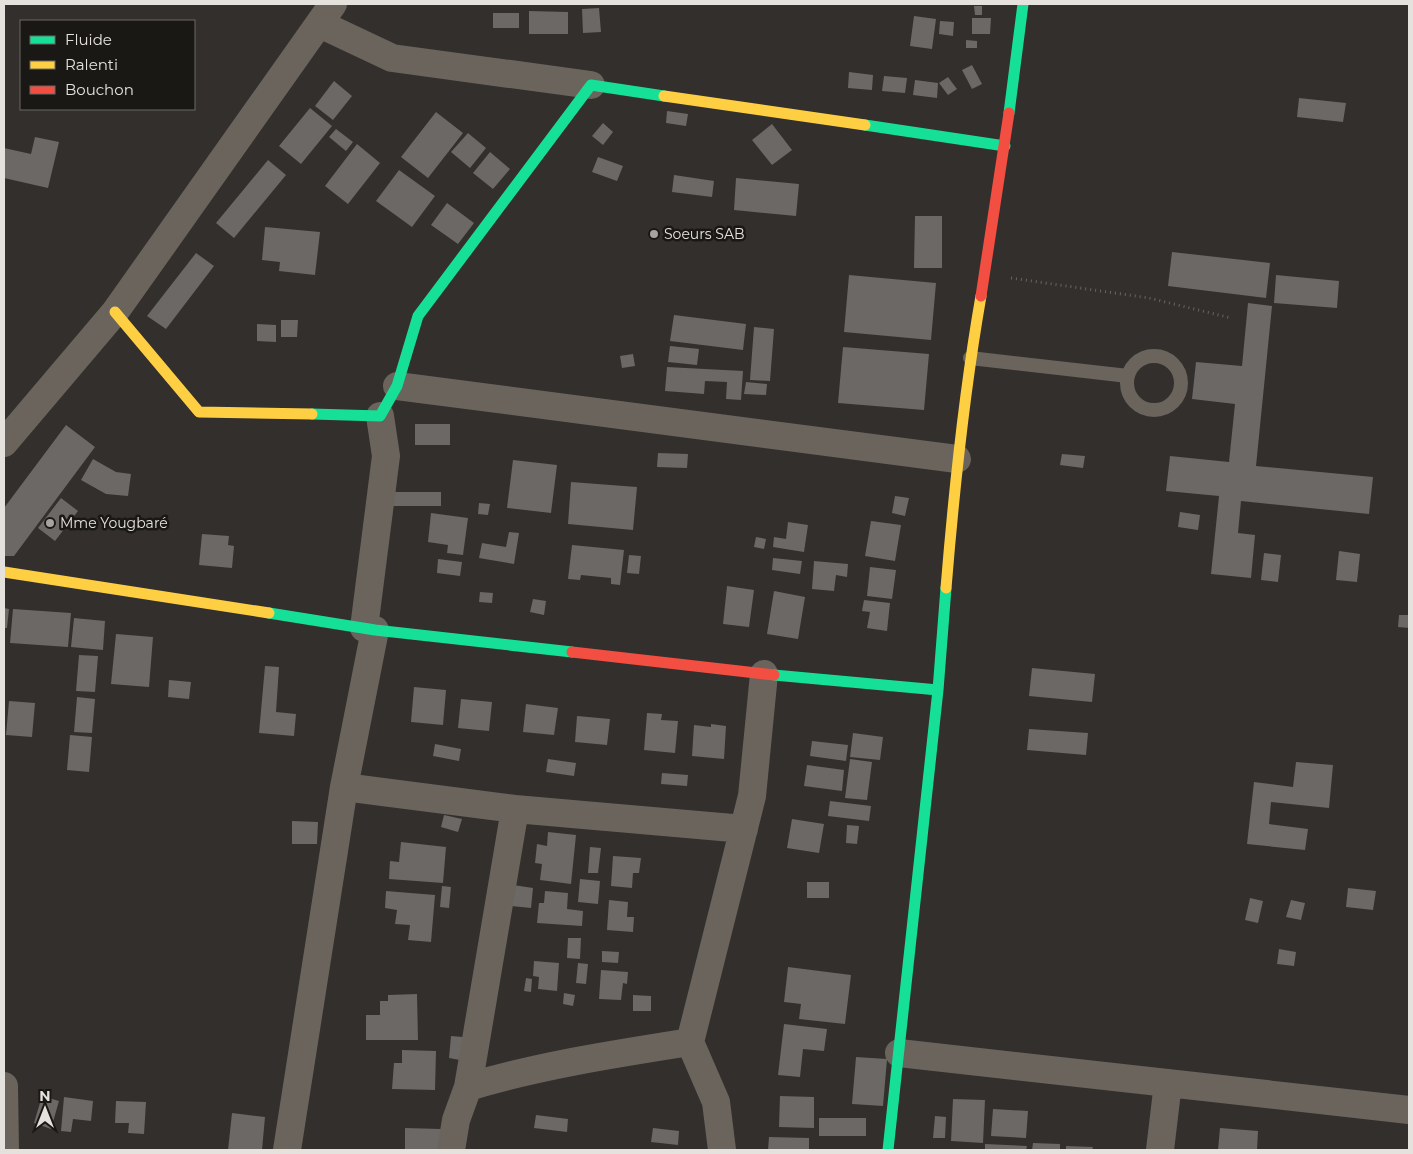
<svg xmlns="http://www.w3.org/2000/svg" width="1413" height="1154" font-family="Montserrat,sans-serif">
<rect width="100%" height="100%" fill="#322f2c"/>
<!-- building -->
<path fill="#6b6866" d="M974 6H982V15H975Z
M599 8 601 32 583 33 582 9Z
M529 11 568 12V34H529Z
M493 13H519V28H493Z
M914 16 936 19 932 49 910 46Z
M972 18H991L990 34H972Z
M940 21 954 22 953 36 939 34Z
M966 40 977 41V48H966Z
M972 65 982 84 972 89 962 70Z
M849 72 873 75 872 90 848 88Z
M884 76 907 78 905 93 882 91Z
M948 77 957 89 948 95 939 83Z
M915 80 938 83 937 98 913 95Z
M334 81 352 96 333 120 315 106Z
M1299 98 1346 103 1343 122 1297 117Z
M310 108 332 126 301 164 279 146Z
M667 111 688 114 686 126 666 123Z
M436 112 463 133 428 178 401 157Z
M603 123 613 132 603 145 592 136Z
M772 124 792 150 772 165 752 140Z
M336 129 353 142 346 151 329 137Z
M468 133 486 148 470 168 451 152Z
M35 137 59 142 48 188 4 178V148L31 154Z
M357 144 380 163 348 204 325 186Z
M490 152 510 169 493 189 473 173Z
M598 157 623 166 617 181 592 172Z
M268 160 286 175 234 238 216 223Z
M399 170 435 196 412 227 376 201Z
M674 175 714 181 712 197 672 192Z
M736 178 799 184 796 216 734 210Z
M447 203 474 223 458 244 431 225Z
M915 216H942V268H914Z
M265 227 320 232 315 275 279 271 280 262 262 260Z
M1172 252 1270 263 1266 298 1168 286Z
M196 253 214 266 166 329 147 316Z
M849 275 936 283 931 340 844 332Z
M1276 275 1339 281 1337 308 1274 303Z
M1248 303 1272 306 1256 466 1373 477 1369 514 1241 501 1238 533 1255 535 1251 578 1211 574 1219 496 1166 491 1170 456 1229 462 1235 404 1192 399 1196 362 1242 366Z
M674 315 746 324 743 350 670 341Z
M281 320H298L297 337H281Z
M257 324 276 325V342L257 341Z
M754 327 774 329 770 381 750 380Z
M670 346 699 349 697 365 668 362Z
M843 347 929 354 924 410 838 403Z
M633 354 635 366 622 368 620 356Z
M667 367 743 371 741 400 726 399 727 382 705 381 704 394 665 391Z
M746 382 767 384 766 395 744 394Z
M415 424H450V445H415Z
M66 425 95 447 14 556H4V508Z
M658 453 688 454 687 468 657 467Z
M1062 454 1085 456 1083 468 1060 465Z
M93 459 116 472 131 474 128 496 106 494 81 480Z
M513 460 557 465 551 513 507 508Z
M571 482 637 487 633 530 568 524Z
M386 492H441V506H386Z
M895 496 909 498 905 516 892 513Z
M61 498 78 511 55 541 38 528Z
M479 503 490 504 488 515 478 514Z
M1180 512 1200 515 1198 530 1178 527Z
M431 513 468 518 463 555 447 553 448 545 428 542Z
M871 521 901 525 895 561 865 556Z
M788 522 808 525 804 552 773 547 774 537 786 539Z
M509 532 519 533 514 564 479 558 482 543 506 547Z
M202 534 229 536 228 545 234 546 232 568 199 565Z
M756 537 766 539 764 549 754 547Z
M572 545 624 550 620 585 611 584V578L581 575 580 580 568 579Z
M1339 551 1360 554 1357 582 1336 580Z
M1264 553 1281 555 1278 582 1261 580Z
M629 555 641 556 639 574 627 573Z
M773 558 802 561 800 574 772 570Z
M438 559 462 562 460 576 437 573Z
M814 561 848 564 847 577 836 575 834 591 812 589Z
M870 567 896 570 892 599 867 596Z
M727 586 754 590 749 627 723 624Z
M774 591 805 597 798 639 767 634Z
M480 592 493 593 492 603 479 602Z
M533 599 546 601 544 615 530 612Z
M864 600 890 603 887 631 867 628 870 612 862 611Z
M4 608 9 609 7 628H4Z
M13 609 71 613 68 647 10 643Z
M1399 615H1409V628L1398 627Z
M74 618 105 621 103 650 71 647Z
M116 634 153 637 149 687 111 684Z
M79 655 98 656 95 692 76 691Z
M265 666 279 667 276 712 296 714 294 736 259 733Z
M1032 668 1095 674 1092 702 1029 696Z
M169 680 191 682 189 699 168 697Z
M414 687 446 690 443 725 411 722Z
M77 697 95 699 92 733 74 732Z
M461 699 492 702 489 731 458 728Z
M9 701 35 703 32 737 6 735Z
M526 704 558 708 554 735 523 732Z
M647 713 662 714 661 720 678 721 675 753 644 750Z
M577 716 610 719 607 745 575 742Z
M711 724 726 726 724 759 692 756 694 725 711 727Z
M1029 729 1088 733 1086 755 1027 750Z
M853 733 883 737 880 760 850 757Z
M70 735 92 737 89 772 67 770Z
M812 741 848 745 846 761 810 756Z
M435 744 461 749 459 761 433 756Z
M548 759 576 763 574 776 546 772Z
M850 759 872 762 867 800 845 798Z
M1296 762 1333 765 1329 808 1271 802 1269 824 1308 829 1305 850 1247 844 1254 782 1293 787Z
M807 765 844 770 842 791 804 786Z
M662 773 688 775 687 786 661 784Z
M830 801 871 806 869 821 828 816Z
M444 815 462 819 458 832 441 827Z
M792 819 824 824 819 853 787 848Z
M292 821 318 822 317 844H292Z
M847 825 859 826 857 844 846 843Z
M548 832 576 835 571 884 540 880 542 864 535 863 537 844 547 846Z
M401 842 446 847 443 883 389 879 390 861 399 862Z
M590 847 601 848 598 873H588Z
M613 856 641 858 639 873H633L632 888 611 886Z
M580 879 600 881 598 904 578 902Z
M807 882H829V898H807Z
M513 885 533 888 531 908 511 906Z
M442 886 451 887 449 908 440 907Z
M1348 888 1376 891 1373 910 1346 907Z
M386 891 435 895 431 942 408 940 410 925 395 924 397 910 385 908Z
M545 891 568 893 567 909 583 911 582 926 537 923 539 903H544Z
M1250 898 1263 901 1258 923 1245 920Z
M609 900 628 902 627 917H634L633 932 607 930Z
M1291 900 1305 903 1301 920 1286 917Z
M568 938H581L580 959 567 958Z
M1279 949 1296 952 1294 966 1277 964Z
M602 951 619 952 618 963 602 962Z
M534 961 559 963 557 991 538 989 539 977 533 976Z
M578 963 588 964 586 984 576 983Z
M788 967 851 975 845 1024 799 1019 801 1004 784 1002Z
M601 970 628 972 627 984 623 983 621 1000 599 999Z
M526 978 532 979 531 992 524 991Z
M564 993 575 995 573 1006 563 1004Z
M417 994 418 1040H366V1015H380V1001H388V995Z
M633 995 651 996V1011H633Z
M784 1024 827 1029 824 1051 803 1049 800 1077 778 1075Z
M451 1036 463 1037 460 1060 449 1058Z
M402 1050 436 1051 435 1090 392 1089 394 1063H402Z
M856 1057 887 1059 883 1106 852 1104Z
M42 1096 59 1101 51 1129 34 1123Z
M780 1096 814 1097V1128L779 1127Z
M64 1097 93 1101 91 1121 73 1119 71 1132 61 1131Z
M953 1099 985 1100 983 1143 951 1141Z
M116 1101 146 1102 144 1134 128 1133 129 1123H115Z
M993 1109 1028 1111 1026 1138 991 1136Z
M232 1113 265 1117 262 1150H228Z
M536 1115 568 1119 567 1132 534 1128Z
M935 1116 946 1117 945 1138H933Z
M819 1118H866V1136H819Z
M405 1128 441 1129V1150H405Z
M653 1128 679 1131 678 1145 651 1142Z
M1220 1128 1258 1131 1257 1150H1218Z
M769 1137 809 1138V1150H768Z
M1033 1143 1060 1144V1150H1032Z
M985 1144 1027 1146 1026 1150H985Z
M1066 1146 1093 1147 1092 1150H1066Z"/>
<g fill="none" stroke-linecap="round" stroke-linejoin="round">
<!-- path -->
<path stroke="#69655f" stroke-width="3" stroke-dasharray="1 4" stroke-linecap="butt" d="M1011 278 1149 298 1231 318"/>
<!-- lane -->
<path stroke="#6a645c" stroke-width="14" d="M1127 383a27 27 0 1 1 54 0a27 27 0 1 1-54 0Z
M970 358 1128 376"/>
<!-- street -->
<path stroke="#6a645c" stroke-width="28" d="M320 24 392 58 591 85
M397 386 957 459
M4 443 115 312 333 4
M364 628 386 456 380 416
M344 787 515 809 744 829
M899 1053 1409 1110
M4 1086 5 1150
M468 1087C541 1065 615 1054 690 1042
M287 1150 344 787 375 630
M451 1150 456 1120 468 1087 515 809
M722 1150 716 1102 690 1042 752 796 764 674
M1160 1150 1168 1083"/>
<!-- fast -->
<path stroke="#16e098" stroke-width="11" d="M1009 113 1023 4
M865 125 1005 146
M312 414 380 416 397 386 418 316 591 85 664 96
M269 613 375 630 572 652
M774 675 938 690
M888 1150 938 690 946 588"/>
<!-- slow -->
<path stroke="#ffcf43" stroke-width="11" d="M664 96 865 125
M115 312 199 412 312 414
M4 572 269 613
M946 588C954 490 964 393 981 296"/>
<!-- jam -->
<path stroke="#f24e42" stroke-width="11" d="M981 296 1009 113
M572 652 774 675"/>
</g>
<!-- markers -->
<g fill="#a6a3a0" stroke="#1a1815" stroke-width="2">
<circle cx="654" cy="234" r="5"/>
<circle cx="50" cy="523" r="5"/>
</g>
<g text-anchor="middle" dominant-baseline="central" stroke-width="5" stroke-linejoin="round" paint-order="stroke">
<!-- poi labels -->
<g font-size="14" fill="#e5e2de" stroke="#1a1815" text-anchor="start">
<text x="664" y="234">Soeurs SAB</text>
<text x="60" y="523">Mme Yougbaré</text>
</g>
</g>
<!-- border -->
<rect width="1413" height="1154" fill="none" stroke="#e5e2de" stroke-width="10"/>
<!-- legend -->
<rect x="20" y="20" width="175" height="90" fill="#1a1815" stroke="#6b6965"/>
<rect x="30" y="36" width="25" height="8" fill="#16e098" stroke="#6b6965"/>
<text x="65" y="45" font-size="15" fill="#e5e2de">Fluide</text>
<rect x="30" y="61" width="25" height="8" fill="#ffcf43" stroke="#6b6965"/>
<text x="65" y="70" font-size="15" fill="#e5e2de">Ralenti</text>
<rect x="30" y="86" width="25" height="8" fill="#f24e42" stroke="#6b6965"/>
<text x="65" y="95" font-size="15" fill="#e5e2de">Bouchon</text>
<!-- north arrow -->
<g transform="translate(45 1109)" stroke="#1a1815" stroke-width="4" paint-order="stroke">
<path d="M0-4L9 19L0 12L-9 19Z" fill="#e5e2de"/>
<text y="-8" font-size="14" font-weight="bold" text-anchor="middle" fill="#e5e2de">N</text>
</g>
</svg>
